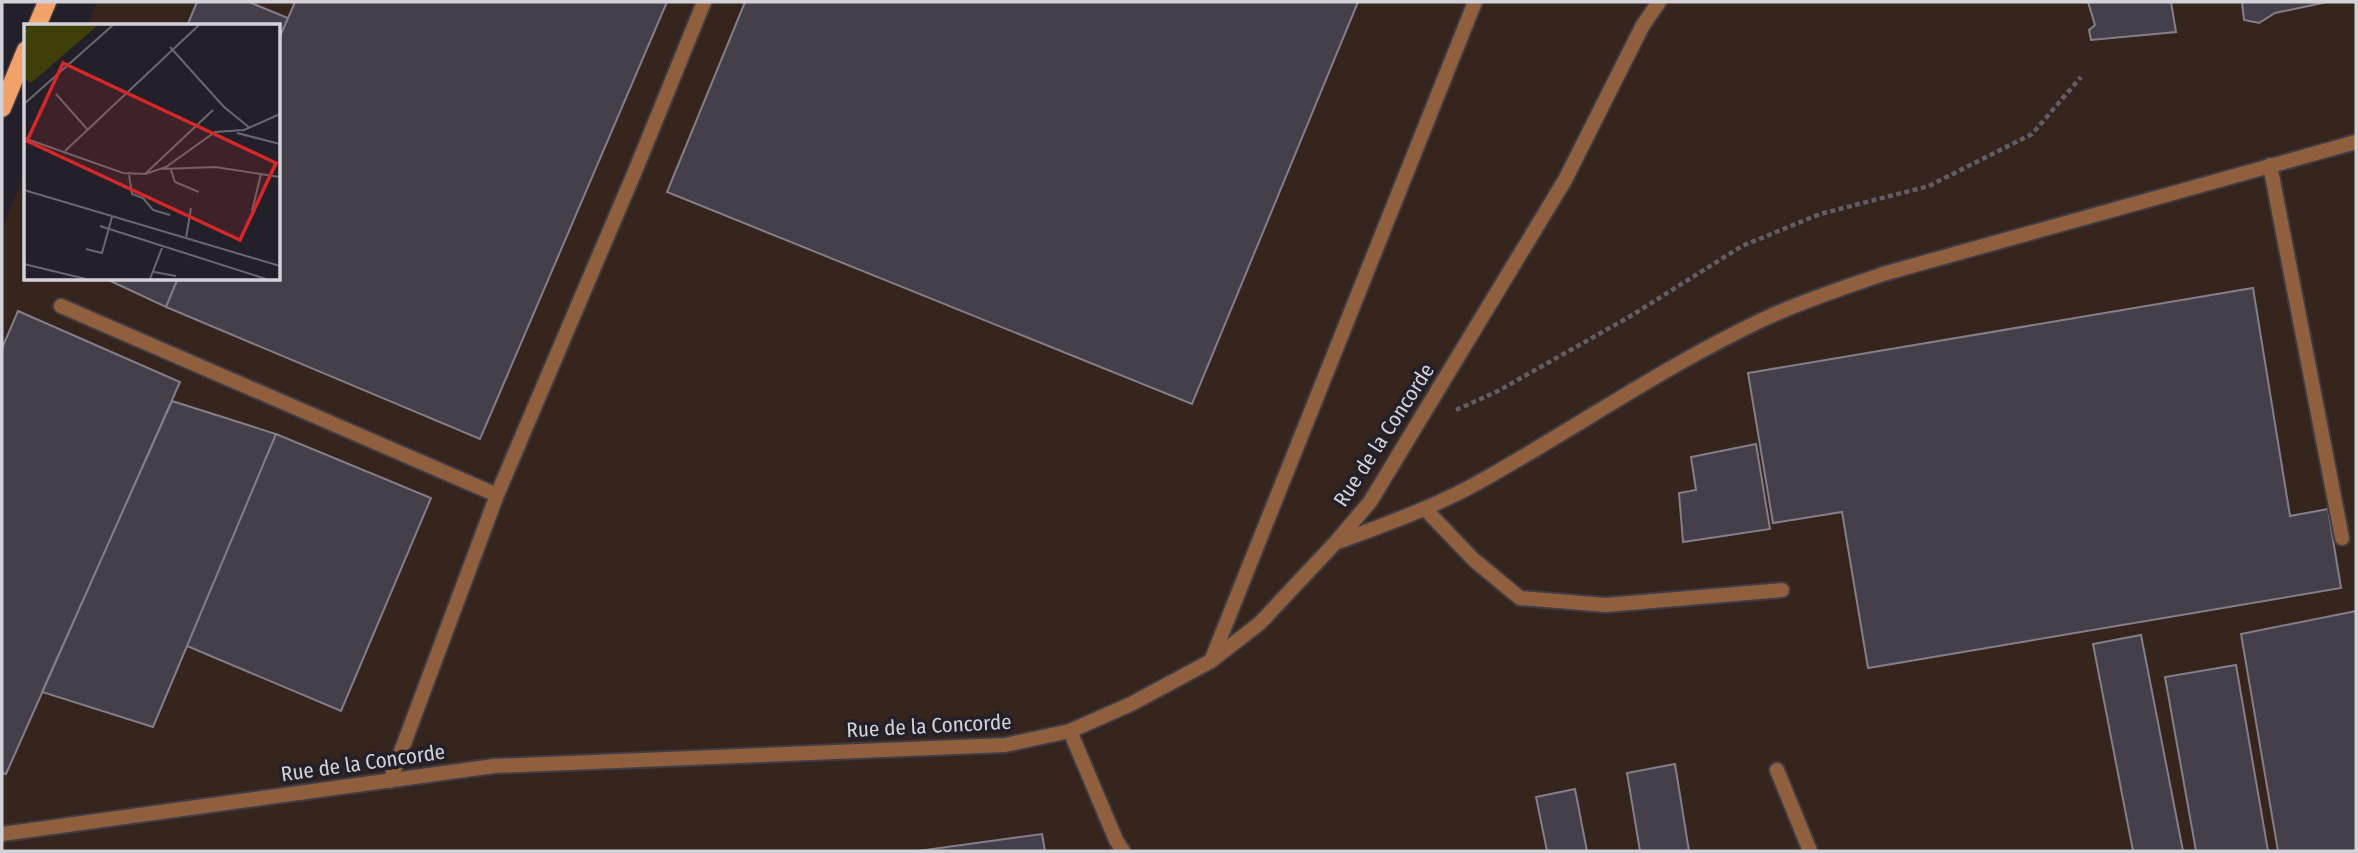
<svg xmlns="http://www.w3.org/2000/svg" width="2358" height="853" font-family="'Fira Sans Condensed',sans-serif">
<rect width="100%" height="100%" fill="#24202a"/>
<!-- industrial -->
<path fill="#36251d" d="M97 2H2356V851H2V228L26 170V278H278V26H87Z"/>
<!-- building -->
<path fill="#443f49" stroke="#847e8a" stroke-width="2" d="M197 2H249L288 18 278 41V26H187Z
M295 2H667L480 439 166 307 178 278H278V41Z
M745 2H1358L1192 404 667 192Z
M2088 2H2171L2176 32 2091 40 2089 30 2095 25Z
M2242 2H2327L2275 13 2259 23 2244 20Z
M104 278H178L166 307Z
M2253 288 2290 516 2328 509 2341 588 1868 668 1842 512 1773 523 1748 373Z
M18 311 180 382 6 774 2 773V348Z
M172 401 276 434 153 727 42 692Z
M276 434 431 498 341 711 187 646Z
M1756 444 1770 529 1683 542 1679 493 1696 490 1691 457Z
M2356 611V851H2278L2241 634Z
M2141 635 2183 851H2133L2093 644Z
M2236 665 2268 851H2196L2165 677Z
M1675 764 1689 851H1640L1627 773Z
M1575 789 1587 851H1547L1536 797Z
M1042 834 1045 851H918Z"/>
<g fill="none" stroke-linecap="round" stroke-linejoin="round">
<defs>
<path id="lane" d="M2270 165 2342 538
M61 306 497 495
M1425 509 1474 560 1520 598 1606 605 1782 590
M1211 661 1475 2
M1070 731 1116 840 1123 851
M1777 770 1810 851
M390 781 497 495 636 169 704 2"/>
<path id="street" d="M1338 542C1389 523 1440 505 1488 477 1580 425 1668 364 1764 319 1802 301 1843 288 1883 274L2356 142
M2 834 494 766 1005 745 1070 731 1131 704 1211 661 1260 623 1335 543 1370 502 1565 180 1643 25 1659 2"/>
<path id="primary" d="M37 26 47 2
M2 108 26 50"/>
</defs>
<!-- lane casing -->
<use href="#lane" stroke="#403c46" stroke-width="18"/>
<!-- street casing -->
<use href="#street" stroke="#403c46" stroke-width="18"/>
<!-- primary casing -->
<use href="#primary" stroke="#403c46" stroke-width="21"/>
<!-- path -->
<path stroke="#615e67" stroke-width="4.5" stroke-dasharray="5 3.5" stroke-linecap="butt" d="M1456 410 1498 391 1629 317 1742 246 1820 214 1929 186 2032 134 2081 77"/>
<!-- lane -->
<use href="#lane" stroke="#905f3d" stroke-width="14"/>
<!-- street -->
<use href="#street" stroke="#905f3d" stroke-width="14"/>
<!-- primary -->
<use href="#primary" stroke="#f2a169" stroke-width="18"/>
</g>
<g text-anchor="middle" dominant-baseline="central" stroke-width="7" stroke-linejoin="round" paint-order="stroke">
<!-- street labels -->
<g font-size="21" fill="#d4d2d9" stroke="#24202a">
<text transform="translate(1384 435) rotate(-57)">Rue de la Concorde</text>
<text transform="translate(929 726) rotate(-3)">Rue de la Concorde</text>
<text transform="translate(363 763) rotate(-8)">Rue de la Concorde</text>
</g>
</g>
<!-- overview -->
<g transform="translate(24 24)">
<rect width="256" height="256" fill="#24202a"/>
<path d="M0 1H74L7 59 0 54Z" fill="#3f4009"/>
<path fill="none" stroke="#6a6770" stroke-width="2" d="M146 23 200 83 226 104M32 70 63 105M0 80 89 1M213 109 256 120M0 114 99 149 121 150 142 143 191 108 220 106 256 90M41 127 175 1M138 145 191 143 256 153M147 146 151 158 175 168M121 150 189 86M105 151 108 170 119 174 129 186 146 191M0 166 256 242M228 187 237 150M76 202 242 255M162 214 167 184M62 225 78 229 88 193M0 240 62 255M130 248 152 252M126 255 138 224"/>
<path fill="#d62828" fill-opacity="0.15" stroke="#d62828" stroke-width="3.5" d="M39 39 252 139 216 216 3 117Z"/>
<rect width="256" height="256" fill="none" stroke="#d4d2d9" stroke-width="3.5"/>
</g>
<!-- border -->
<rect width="2358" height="853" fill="none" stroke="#d4d2d9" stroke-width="7"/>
</svg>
